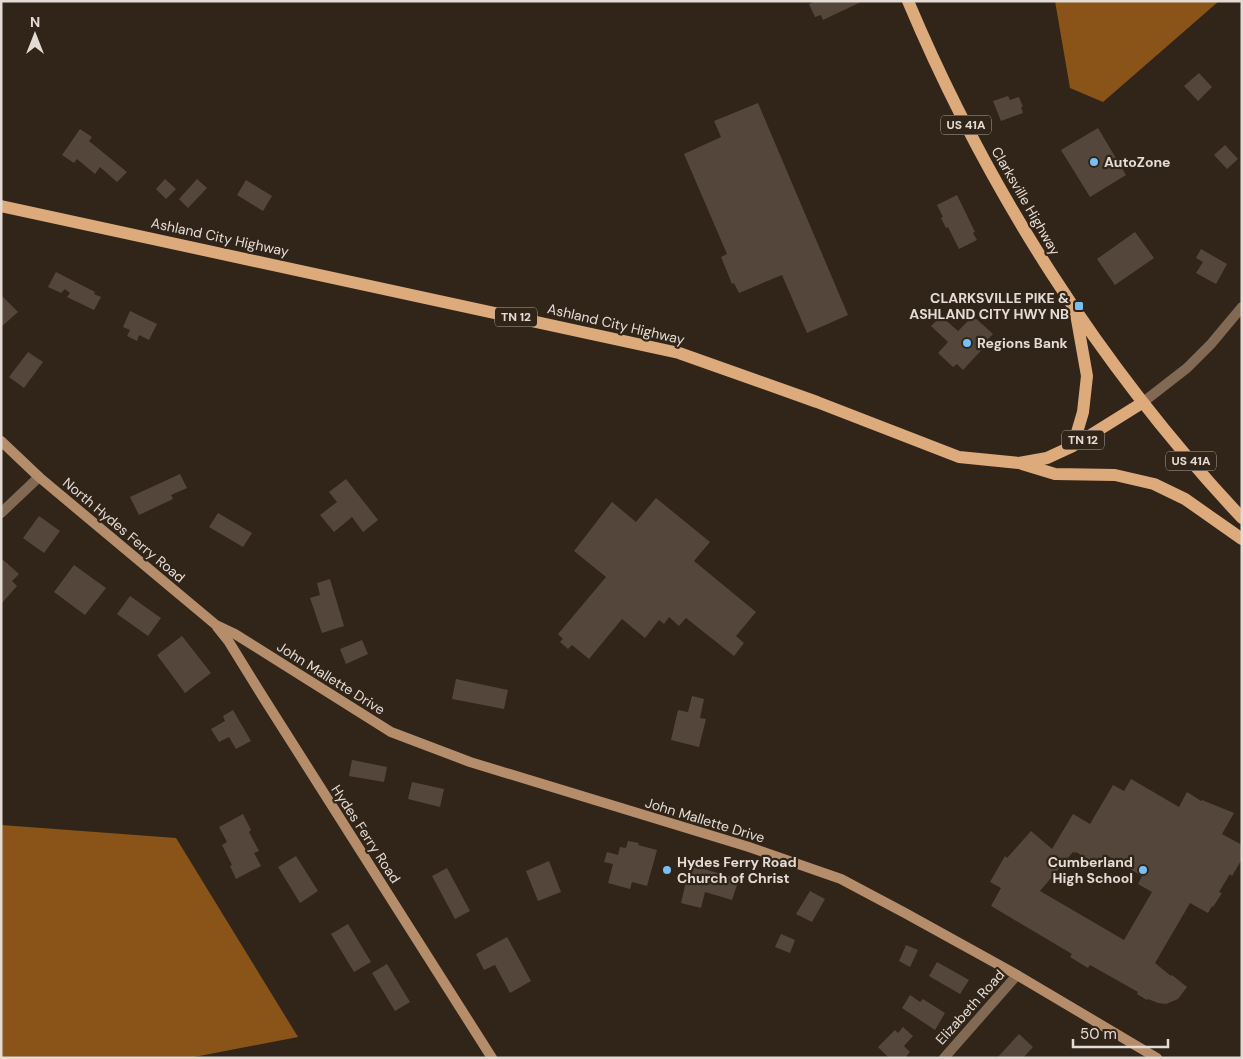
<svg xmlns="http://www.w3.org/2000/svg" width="1243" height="1059" font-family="'DM Sans',sans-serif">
<rect width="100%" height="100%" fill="#31251a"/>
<!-- forest -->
<path fill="#8a5418" d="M1055 1H1219L1103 102 1070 88Z
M1 825 176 838 298 1037 189 1058H1Z"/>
<!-- building -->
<path fill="#54463b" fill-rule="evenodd" d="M816 1H863L823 20 821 15 815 17 809 4Z
M1199 73 1212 87 1198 101 1184 86Z
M1008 96 1010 100 1019 97 1023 107H1021L1023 113 1001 121 993 101Z
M758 103 848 315 807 333 782 275 739 293 734 283 732 284 721 257 727 254 684 154 721 137 714 121Z
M1098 128 1126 175 1090 197 1061 150Z
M80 129 92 137 89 141 127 172 117 182 100 167 95 174 77 159 74 163 62 155Z
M1225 145 1238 159 1227 169 1214 155Z
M165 179 176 189 166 199 156 189Z
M197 179 207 188 188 208 179 199Z
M246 180 272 196 263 211 237 195Z
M957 195 975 232 973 233 977 240 959 249 948 227 946 228 941 218 943 217 937 205Z
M1135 232 1154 258 1115 285 1097 259Z
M1201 249 1227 264 1216 284 1196 273 1203 262 1196 258Z
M56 272 95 292 94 294 101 297 94 310 67 297 70 293 65 289 61 293 48 287Z
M1 295 18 312 1 327Z
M130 311 157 324 149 340 139 335 137 341 127 336 130 330 123 327Z
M941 316 958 331 973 316 993 334 985 342 987 344 963 370 957 364 953 367 938 353 948 342 931 326Z
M28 352 43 362 24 388 9 377Z
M180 474 187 488 171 495 173 499 139 515 130 497Z
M346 479 378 520 363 532 352 517 334 532 320 515 337 502 329 492Z
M656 498 710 542 694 561 756 612 736 636 744 643 734 656 686 618 679 626 669 617 664 624 659 620 645 638 622 619 589 659 572 645 568 649 560 642 563 639 558 634 606 577 574 551 612 502 636 522Z
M218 513 252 533 243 547 209 527Z
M39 516 60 531 44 553 23 538Z
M1 558 19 574 12 581 17 586 1 604Z
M74 565 106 588 85 615 54 592Z
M330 579 344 626 322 633 310 598 320 595 317 583Z
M130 596 161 618 148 636 117 614Z
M182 636 211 673 185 693 157 655Z
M362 640 368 654 346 664 340 649Z
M456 679 508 690 504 709 452 699Z
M692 696 704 699 700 718 706 719 699 747 671 740 678 710 688 712Z
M233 710 251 741 236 749 229 737 219 742 211 729 225 721 223 716Z
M352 760 387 767 384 782 349 776Z
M1131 779 1179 807 1187 792 1201 801 1202 800 1234 813 1222 834 1242 845V859L1232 876 1230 874 1219 892 1222 893 1213 907 1212 906 1208 913 1190 903 1155 963 1171 976 1172 975 1187 987 1178 999 1166 1004 1158 1003 1148 999 1147 1000 1137 994 1138 992 1090 965 1088 968 1070 957 1072 954 991 906 1001 888 990 882 1005 856 1007 858 1031 831 1052 849 1073 814 1090 824 1113 785 1124 791ZM1073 852 1075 853 1076 852 1100 866 1106 855 1142 876 1138 884 1152 892 1124 940 1040 891Z
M412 782 444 789 440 807 408 799Z
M243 814 251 830 249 832 259 851 254 853 261 866 236 879 230 866 232 865 222 845 227 842 219 827Z
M628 841 639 843 638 845 657 850 647 886 632 882 630 889 608 883 613 864 604 862 607 852 618 855 620 847 626 848Z
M296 856 318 891 300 903 278 867Z
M549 861 561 892 538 901 526 871Z
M690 865 739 879 732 900 705 892 701 908 681 903Z
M447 868 470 911 455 919 432 876Z
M810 891 825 899 812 922 796 914Z
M348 924 371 962 354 972 331 934Z
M781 934 795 940 790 953 775 947Z
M507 937 531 981 510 993 495 965 484 970 476 954Z
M906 945 918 950 910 967 899 961Z
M937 962 969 980 960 994 929 976Z
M387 964 410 1002 395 1011 372 973Z
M910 995 920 1002 923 999 945 1013 935 1030 902 1008Z
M903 1027 913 1036 904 1046 910 1052 905 1058H889L878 1047 895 1030 898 1033Z
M1019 1034 1033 1047 1023 1058H997Z"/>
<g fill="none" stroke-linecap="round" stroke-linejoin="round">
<!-- street -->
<path stroke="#826953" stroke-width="10" d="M1142 403 1187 368 1211 344 1242 307
M1 513 39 477
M944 1058 1017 975"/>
<!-- secondary -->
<path stroke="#b58d6a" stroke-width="10" d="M1 441 39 477 216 625 235 634 391 732 470 762 749 847 841 879 905 913 1017 975 1157 1058
M217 627 229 642 263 697 492 1058"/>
<!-- primary -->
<path stroke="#ddaa7b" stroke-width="12" d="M908 1C988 191 1101 368 1242 518
M1 206 679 353 817 402 959 457 1019 463 1047 458 1073 446 1142 403
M1073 446 1083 412 1087 376 1076 314
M1022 464 1055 474 1115 475 1154 484 1185 499 1242 539"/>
</g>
<!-- markers -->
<g fill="#77bff7" stroke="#31251a" stroke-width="2">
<circle cx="1094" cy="162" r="5"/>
<rect x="1074" y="301" width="10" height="10" rx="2.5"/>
<circle cx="967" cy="343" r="5"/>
<circle cx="667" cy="870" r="5"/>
<circle cx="1143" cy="870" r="5"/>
</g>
<g text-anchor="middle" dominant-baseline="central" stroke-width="4.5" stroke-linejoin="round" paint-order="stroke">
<!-- shield labels -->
<g fill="#31251a" stroke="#aea49c" stroke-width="1">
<rect x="941" y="115.5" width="50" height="19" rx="4"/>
<rect x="495" y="307.5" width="42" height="19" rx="4"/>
<rect x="1062" y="430.5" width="42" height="19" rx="4"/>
<rect x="1166" y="451.5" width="50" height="19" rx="4"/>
</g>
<g font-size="12" font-weight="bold" fill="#e4dbd4">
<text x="966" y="125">US 41A</text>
<text x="516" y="317">TN 12</text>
<text x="1083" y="440">TN 12</text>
<text x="1191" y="461">US 41A</text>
</g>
<!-- poi labels -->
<g font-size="14" font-weight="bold" fill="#e4dbd4" stroke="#31251a" text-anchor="start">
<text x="1104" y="162">AutoZone</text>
<text x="1069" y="298" text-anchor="end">CLARKSVILLE PIKE &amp;<tspan x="1069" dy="16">ASHLAND CITY HWY NB</tspan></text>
<text x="977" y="343">Regions Bank</text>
<text x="677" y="862">Hydes Ferry Road<tspan x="677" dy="16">Church of Christ</tspan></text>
<text x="1133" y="862" text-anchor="end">Cumberland<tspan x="1133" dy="16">High School</tspan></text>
</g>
<!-- street labels -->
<g font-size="14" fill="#e4dbd4" stroke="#31251a">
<text transform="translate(1026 201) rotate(60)">Clarksville Highway</text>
<text transform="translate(220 237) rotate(12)">Ashland City Highway</text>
<text transform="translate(616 324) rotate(13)">Ashland City Highway</text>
<text transform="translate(124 530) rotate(40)">North Hydes Ferry Road</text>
<text transform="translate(331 678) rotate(32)">John Mallette Drive</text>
<text transform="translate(705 820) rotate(17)">John Mallette Drive</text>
<text transform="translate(366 834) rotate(57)">Hydes Ferry Road</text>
<text transform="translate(970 1007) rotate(-48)">Elizabeth Road</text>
</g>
</g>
<!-- border -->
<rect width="1243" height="1059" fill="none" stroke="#e4dbd4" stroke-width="5"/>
<!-- north arrow -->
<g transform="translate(35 35)" stroke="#31251a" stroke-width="4" paint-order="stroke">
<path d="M0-4L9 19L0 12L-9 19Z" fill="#e4dbd4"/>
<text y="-8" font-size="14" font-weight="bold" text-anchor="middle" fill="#e4dbd4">N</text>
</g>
<!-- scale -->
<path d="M1073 1039v8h95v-8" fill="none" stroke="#e4dbd4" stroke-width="2.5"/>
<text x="1080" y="1039" font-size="15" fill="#e4dbd4" stroke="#31251a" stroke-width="4" paint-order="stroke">50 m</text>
</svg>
